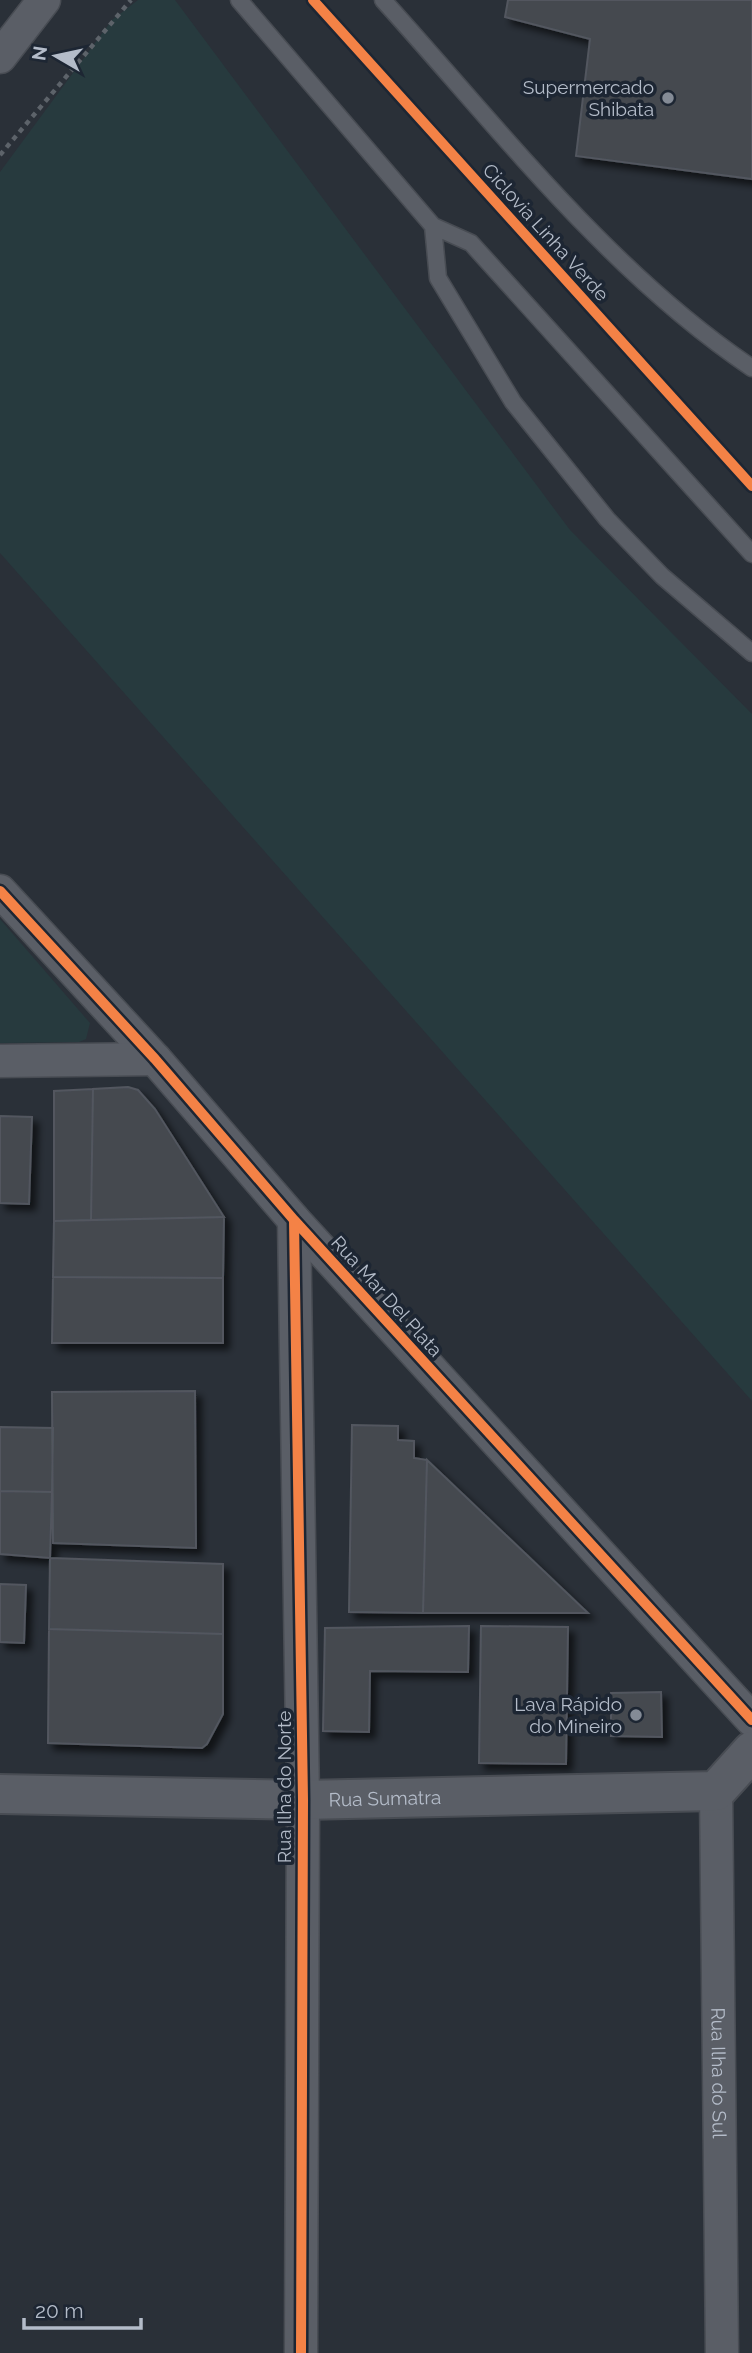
<svg xmlns="http://www.w3.org/2000/svg" width="752" height="2353" font-family="Raleway,sans-serif">
<defs>
<filter id="shadow"><feDropShadow dx="6" dy="6" stdDeviation="3.5" flood-color="#0009"/></filter>
</defs>
<rect width="100%" height="100%" fill="#2a3038"/>
<!-- green -->
<path fill="#273a3e" d="M138 0H175L570 530 752 714V1401L0 553V172L112 20Z
M0 919 90 1023 86 1039 79 1042 0 1043Z"/>
<!-- building -->
<path fill="#444950" stroke="#52575f" stroke-width="2" filter="url(#shadow)" d="M508 0H752V179L576 156 590 39 505 17Z
M128 1087 138 1090 155 1109 224 1217 91 1220 93 1089Z
M93 1089 91 1220 54 1221V1091Z
M0 1116 32 1117 29 1204 0 1203Z
M224 1217 223 1278 53 1277 54 1221Z
M53 1277 223 1278V1343H52Z
M195 1391 196 1548 53 1543 52 1392Z
M352 1425 398 1426V1440L414 1441V1458L427 1460 423 1613 349 1612Z
M0 1427 53 1428 52 1492 0 1491Z
M427 1460 588 1613H423Z
M0 1491 52 1492 50 1558 0 1554Z
M50 1558 223 1564V1634L49 1629Z
M0 1584 26 1585 24 1643 0 1642Z
M469 1626 468 1672 370 1671 369 1732 323 1731 325 1628Z
M481 1626 568 1627 566 1764 479 1763Z
M49 1629 223 1634V1714L207 1744 202 1748 48 1743Z
M661 1692 662 1737 611 1736V1693Z"/>
<g fill="none" stroke-linecap="round" stroke-linejoin="round">
<defs>
<path id="service" d="M239 0 433 226 471 243 752 554
M383 0C498 127 609 272 752 368
M433 226 438 278 513 402 607 519 662 576 752 653"/>
<g id="minor">
<path d="M0 57 44 0"/>
<path d="M0 891 155 1059 294 1220 752 1720"/>
<path d="M0 1061 155 1059"/>
<path d="M294 1220 303 1800 301 2353"/>
<path id="s1" d="M716 1791 722 2353"/>
</g>
<g id="tertiary">
<path id="s2" d="M0 1794 303 1800 716 1791 752 1751"/>
</g>
</defs>
<!-- service casing -->
<use href="#service" stroke="#484c53" stroke-width="19"/>
<!-- minor casing -->
<use href="#minor" stroke="#484c53" stroke-width="35"/>
<!-- tertiary casing -->
<use href="#tertiary" stroke="#484c53" stroke-width="42"/>
<!-- path -->
<path stroke="#5d636a" stroke-width="4.5" stroke-dasharray="5 5" stroke-linecap="butt" d="M0 155 131 0"/>
<!-- service -->
<use href="#service" stroke="#5a5e66" stroke-width="16"/>
<!-- minor -->
<use href="#minor" stroke="#5a5e66" stroke-width="32"/>
<!-- tertiary -->
<use href="#tertiary" stroke="#5a5e66" stroke-width="38"/>
<defs>
<path id="cycleway" d="M313 0 752 486
M0 891 155 1059 294 1220 752 1720
M294 1220 303 1800 301 2353"/>
</defs>
<!-- cycleway casing -->
<use href="#cycleway" stroke="#1d2633" stroke-width="15"/>
<!-- cycleway -->
<use href="#cycleway" stroke="#f48246" stroke-width="10"/>
</g>
<!-- markers -->
<g fill="#848b96" stroke="#1d2633" stroke-width="2.5">
<circle cx="668" cy="98" r="7"/>
<circle cx="636" cy="1715" r="7"/>
</g>
<g text-anchor="middle" dominant-baseline="central" stroke-width="7" stroke-linejoin="round" paint-order="stroke">
<!-- poi labels -->
<g font-size="19" fill="#b4bcc9" stroke="#1d2633" text-anchor="end">
<text x="654" y="87">Supermercado<tspan x="654" dy="22">Shibata</tspan></text>
<text x="622" y="1704">Lava Rápido<tspan x="622" dy="22">do Mineiro</tspan></text>
</g>
<!-- street labels -->
<g font-size="19" fill="#b4bcc9" stroke="#1d2633">
<text transform="translate(546 232) rotate(48)">Ciclovia Linha Verde</text>
<text transform="translate(387 1296) rotate(48)">Rua Mar Del Plata</text>
<text transform="translate(284 1787) rotate(-90)">Rua Ilha do Norte</text>
<text stroke="none"><textPath href="#s2" startOffset="385">Rua Sumatra</textPath></text>
<text stroke="none"><textPath href="#s1" startOffset="282">Rua Ilha do Sul</textPath></text>
</g>
</g>
<!-- north arrow -->
<g transform="translate(56 56) rotate(279)" stroke="#1d2633" stroke-width="5" paint-order="stroke">
<path d="M0-5L12 26L0 18L-12 26Z" fill="#b4bcc9"/>
<text y="-10" font-size="19" font-weight="bold" text-anchor="middle" fill="#b4bcc9">N</text>
</g>
<!-- scale -->
<path d="M24 2318v10h117v-10" fill="none" stroke="#b4bcc9" stroke-width="3.5"/>
<text x="35" y="2318" font-size="21" fill="#b4bcc9" stroke="#1d2633" stroke-width="5" paint-order="stroke">20 m</text>
</svg>
